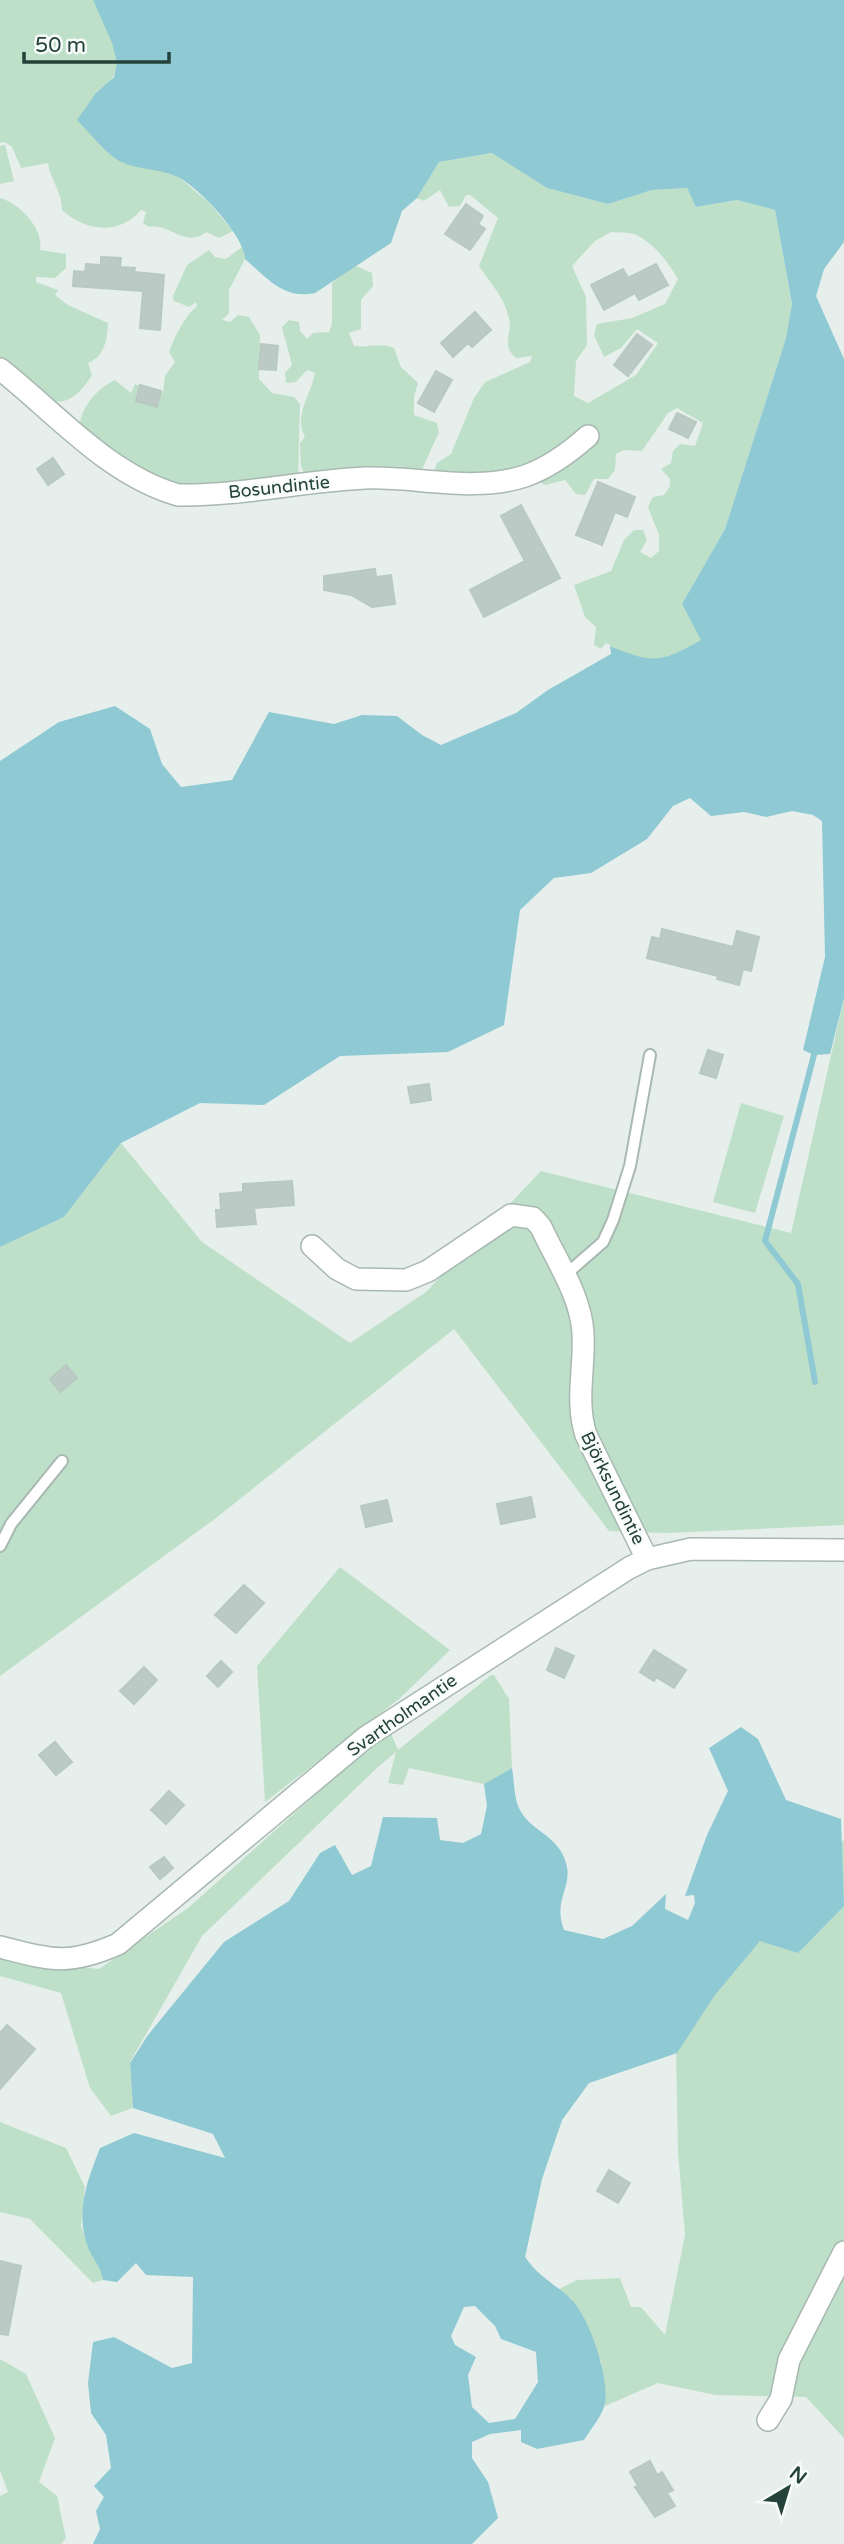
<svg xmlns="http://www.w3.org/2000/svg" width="844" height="2544" font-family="'Varela Round',sans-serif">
<rect width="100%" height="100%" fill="#e6efeb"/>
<!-- green -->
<path fill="#bfe0c8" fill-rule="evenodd" d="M0 0H93C102 19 127 57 112 78 109 83 101 88 96 93L179 177 210 204 233 231 219 238 206 232C186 249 170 223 149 227L143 223 146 212 141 210C119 236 85 231 62 210 62 192 51 181 48 163L21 168 12 147 5 142 0 143Z
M5 145 14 181 0 184V146Z
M493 153 547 188 608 204 652 190 687 188 696 207 737 200 775 210 792 305 786 338 725 529 682 604 702 640C662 662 648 669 606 643L601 649 594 645 596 627 585 617 574 585 611 571 624 540 634 530H643L647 540 640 552 651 558 659 551V535L648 507 653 497 664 495 670 486V479L661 469 671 463 673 451 680 444 695 446 703 423 677 408 668 413 642 451 624 450 616 454 615 470 608 479H594L585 495 576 494 565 480 545 485 533 477 433 475 437 463 451 454 474 398 485 382 530 362 532 356 516 358C500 344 513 334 509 318 504 297 491 284 479 266L498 218 470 195H466L460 206 449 207 440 190 424 201 417 198 439 162ZM611 232C618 233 627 232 634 234 653 242 668 262 678 279L665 304 632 318 597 324 594 335 604 357 621 348 637 329 658 343 636 375 588 403 574 396 576 361 587 345 586 297 572 266 595 241Z
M0 198C19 203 44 228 40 250L66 254V268L55 278 36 277V282L58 290 55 295 68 305 108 323C107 340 105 356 88 363L92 375C60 428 33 390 0 363Z
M243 246 245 259 229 290V313L222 320 230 322 238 315 249 317 260 335 259 379 272 393 294 397 300 404 298 478 181 494 87 435 80 423C83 405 98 388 115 380L131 393 135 384 163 393 165 376 175 362 169 352C175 336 184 317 197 306L196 302 189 307 174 301 173 296 187 265 209 250 215 257 226 259Z
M354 265 372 273 373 286 361 300V329L349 333 354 346C369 348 379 342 394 348L401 367 418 383 414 397V415L437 423 439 432 420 474 306 476 301 466 300 443 305 437C293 416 311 395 315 373L307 370 296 382 286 383 285 373 292 365 282 327 289 320 299 322 300 331 307 339 313 333 329 332 332 323V283Z
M844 998V1525L668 1533 609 1531 454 1329 216 1518 0 1676V1247L64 1217 121 1143 202 1242 350 1343 426 1292 541 1171 791 1233Z
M741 1103 784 1116 755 1213 713 1202Z
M340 1567 450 1650 399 1699 265 1802 257 1666Z
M491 1675H494L509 1699 512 1768 484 1784 409 1768 403 1785 388 1783 396 1752 379 1766 202 1936 130 2062 133 2108 111 2116 90 2088 61 1993 0 1976V1958L99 1969 188 1908 389 1729 398 1750Z
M844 1840V2438L806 2397 715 2395 658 2383 605 2406 601 2361 571 2298 557 2290 577 2280 620 2278 631 2307H641L665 2335 685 2235 678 2152 676 2053 589 2083 562 2120 542 2178 525 2257 531 2266 502 2232 516 2111 734 1972Z
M0 2122 66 2148 85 2187 81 2226 90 2252 101 2268 103 2280 93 2283 30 2219 0 2212Z
M0 2359 26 2374 55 2438 39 2482 57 2496 66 2538 61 2544H0V2496L8 2492 0 2470Z"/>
<!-- water -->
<path fill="#8ec9d4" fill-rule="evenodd" d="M93 0H844V242L824 269 816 296 844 359V998L830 1054 814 1055 803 1050 825 957 822 821 813 815 792 811 766 817 744 812 711 816 690 798 673 806 647 839 591 873 554 878 520 910 504 1025 448 1052 340 1056 264 1105 200 1103 121 1143 64 1217 0 1247V761L59 722 115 706 150 729 162 764 181 787 232 780 269 712 334 724 362 715 397 716 422 735 441 745 516 713 548 690 611 654 610 646C653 664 660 663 701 640L682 604 725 529 786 338 792 304 775 210 737 200 696 207 687 188 652 190 608 204 547 188 492 153 439 162 417 198 402 211 391 243 315 293C284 300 267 278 245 259 245 236 198 187 178 177 159 168 133 170 116 159 102 149 89 132 77 120L96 93 114 77 117 62 112 43Z
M741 1727 758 1739 786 1800 841 1819 844 1906 798 1953 760 1941 715 1995 677 2053 589 2083 562 2120 542 2179 525 2257C537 2275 554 2284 569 2297 589 2314 612 2383 604 2407 600 2419 590 2430 584 2440L537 2449 521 2442V2430L490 2434 472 2442V2458L488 2482 498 2518 472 2544H93L100 2529 96 2511 104 2497 94 2486 111 2468 106 2435 91 2413 88 2383 93 2342 114 2337 172 2368 192 2363 193 2277 146 2275 136 2263 117 2282 103 2280C101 2266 94 2261 89 2250 74 2215 87 2181 100 2148L134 2133 225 2158 213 2134 133 2108 130 2063 148 2035 224 1942 289 1901 320 1853 335 1845 352 1875 371 1866 383 1817 437 1818 440 1840 463 1843 481 1834 487 1806 484 1784 512 1768C514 1780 514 1795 518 1806 529 1833 560 1833 567 1867 571 1889 553 1901 564 1930L603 1939 632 1926 666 1894 665 1909 688 1920 695 1903 694 1895 685 1896 707 1835 728 1791 709 1748ZM475 2306 495 2326 501 2339 536 2352 538 2382 515 2419 489 2423 472 2407 468 2375 476 2357 455 2345 451 2336 464 2307Z"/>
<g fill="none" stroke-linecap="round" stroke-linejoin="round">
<!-- stream -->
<path stroke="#8ec9d4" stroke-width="6" d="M814 1055 765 1241 798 1284 815 1382"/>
</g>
<!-- building -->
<path fill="#bbcac4" stroke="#b8c9c2" stroke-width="2" d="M466 204 483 216 478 224 485 229 470 250 445 234Z
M101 257 121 258 120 267 135 268 134 272 164 275 160 330 140 328 143 291 73 286 74 271 85 272 86 264 101 265Z
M656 264 668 285 639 300 635 293 604 310 591 285 623 269 628 278Z
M475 312 491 330 472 347 468 343 453 357 441 343Z
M637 334 652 345 628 376 614 365Z
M261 344 278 346 276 370 259 369Z
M436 371 452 380 434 412 418 403Z
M140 385 161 391 157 407 136 401Z
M677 413 696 422 688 438 669 429Z
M53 458 64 474 48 485 37 469Z
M598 482 635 497 627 517 615 512 602 545 576 535Z
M521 505 560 578 484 617 470 590 525 561 501 516Z
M375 569 376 577 391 575 395 604 372 607 351 595 324 590V576Z
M662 929 733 947 737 931 759 937 751 971 743 969 739 985 717 979 718 976 647 958 652 937 660 939Z
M708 1050 723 1055 716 1078 700 1073Z
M429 1084 431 1100 411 1103 408 1087Z
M292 1181 294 1205 254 1208 256 1224 217 1227 216 1210H221L220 1194 243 1192V1184Z
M66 1365 77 1378 60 1392 50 1379Z
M531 1497 535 1517 501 1524 497 1504Z
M387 1500 392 1521 366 1527 361 1506Z
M244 1585 264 1603 236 1633 215 1615Z
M556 1648 574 1656 564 1678 547 1670Z
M654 1650 686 1670 674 1688 656 1677 654 1681 640 1672Z
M221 1661 232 1672 218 1687 207 1676Z
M144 1667 157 1680 134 1704 120 1691Z
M55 1742 72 1762 56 1775 39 1755Z
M169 1791 184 1805 166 1824 151 1810Z
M164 1857 173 1868 160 1879 150 1867Z
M7 2025 35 2049 0 2089V2033Z
M609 2170 630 2183 618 2203 597 2191Z
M0 2261 21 2266 8 2335 0 2334Z
M650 2461 657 2475 662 2472 673 2490 667 2493 675 2506 655 2517 635 2487 638 2486 630 2472Z"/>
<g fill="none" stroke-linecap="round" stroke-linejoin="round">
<defs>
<path id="service" d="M564 1276 603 1242 613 1220 630 1166 650 1055
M0 1546 11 1524 62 1461"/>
<path id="minor" d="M0 369C56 413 108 475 178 495 240 496 302 481 365 478 416 476 475 493 525 476 548 468 570 452 588 436
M312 1246 337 1269 356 1279 406 1280 428 1271 511 1215 533 1218 541 1227C556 1260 581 1296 583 1333 585 1368 575 1401 586 1435L647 1559
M768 2420 781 2399 789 2360 844 2252"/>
<path id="tertiary" d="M0 1947C51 1960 68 1966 118 1944L366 1737 629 1568 647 1559 691 1549 844 1550"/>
</defs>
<!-- service casing -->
<use href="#service" stroke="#a8b8b2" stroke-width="14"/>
<!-- minor casing -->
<use href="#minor" stroke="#a8b8b2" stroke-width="24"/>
<!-- tertiary casing -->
<use href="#tertiary" stroke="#a8b8b2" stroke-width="24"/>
<!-- service -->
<use href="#service" stroke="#fff" stroke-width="10"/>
<!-- minor -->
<use href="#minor" stroke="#fff" stroke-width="21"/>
<!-- tertiary -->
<use href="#tertiary" stroke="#fff" stroke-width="21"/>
</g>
<g text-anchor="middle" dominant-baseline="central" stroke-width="5" stroke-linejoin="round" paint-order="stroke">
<!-- street labels -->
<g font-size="18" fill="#24423a" stroke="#f7fbf9">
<text transform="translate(279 487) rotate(-6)">Bosundintie</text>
<text transform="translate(613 1488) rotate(64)">Björksundintie</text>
<text transform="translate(402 1715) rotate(-35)">Svartholmantie</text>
</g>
</g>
<!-- north arrow -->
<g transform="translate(788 2488) rotate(38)" stroke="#f7fbf9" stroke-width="5" paint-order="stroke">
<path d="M0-5L12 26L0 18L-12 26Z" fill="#24423a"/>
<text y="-10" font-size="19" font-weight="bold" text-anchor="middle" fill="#24423a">N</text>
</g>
<!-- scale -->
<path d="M24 52v10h145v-10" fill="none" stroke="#24423a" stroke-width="3.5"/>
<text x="35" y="52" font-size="21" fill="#24423a" stroke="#f7fbf9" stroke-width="5" paint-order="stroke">50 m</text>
</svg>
